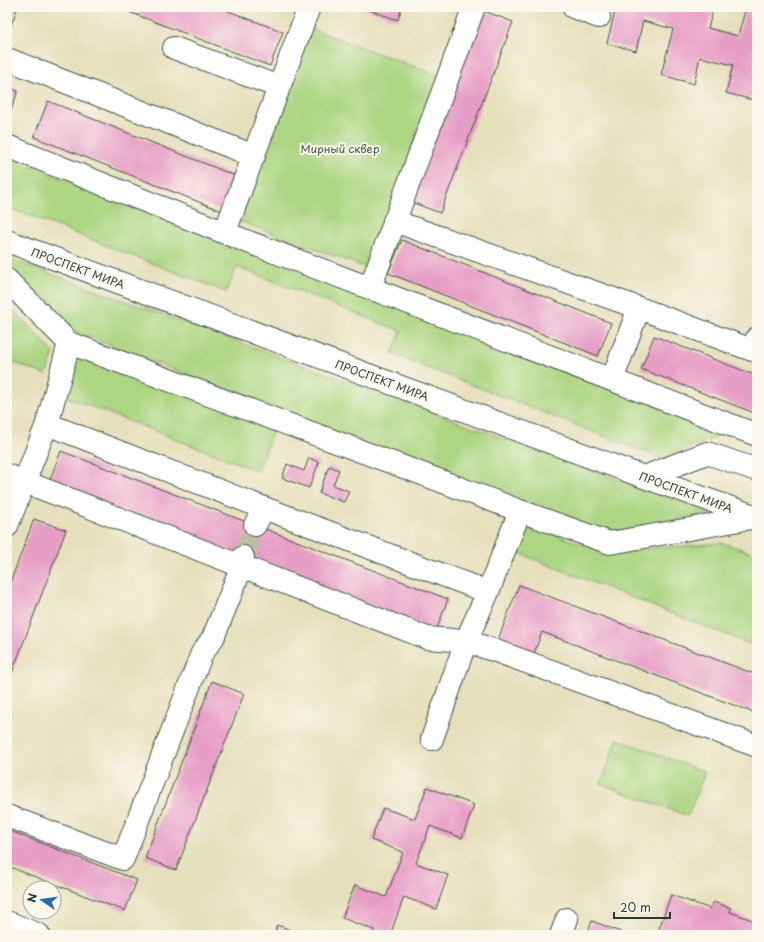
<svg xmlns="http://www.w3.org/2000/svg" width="764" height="942" font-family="'Playpen Sans',sans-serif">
<rect width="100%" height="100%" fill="#fbf7ec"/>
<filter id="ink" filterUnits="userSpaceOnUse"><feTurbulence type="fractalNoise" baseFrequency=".025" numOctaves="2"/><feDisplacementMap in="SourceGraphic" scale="8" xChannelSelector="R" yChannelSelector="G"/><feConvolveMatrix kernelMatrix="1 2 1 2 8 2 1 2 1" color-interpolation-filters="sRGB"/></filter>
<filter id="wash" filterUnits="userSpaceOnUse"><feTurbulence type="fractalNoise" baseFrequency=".012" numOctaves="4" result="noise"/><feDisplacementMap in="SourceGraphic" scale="16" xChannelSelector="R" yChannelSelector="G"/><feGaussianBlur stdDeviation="0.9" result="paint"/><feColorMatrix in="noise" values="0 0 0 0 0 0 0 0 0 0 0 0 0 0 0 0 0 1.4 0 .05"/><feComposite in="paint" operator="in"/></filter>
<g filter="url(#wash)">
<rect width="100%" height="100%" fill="#e6dfbb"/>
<!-- green -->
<path fill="#acd682" stroke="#668a5b" d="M309 28 440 76 370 269 239 221Z
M7 157 726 433 663 459 392 354 401 331 237 267 226 292 7 207Z
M7 258 710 513 603 535 66 328 7 270Z
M7 303 54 353 46 375 7 360Z
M81 354 274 428 258 471 64 396Z
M531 530 544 531 606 552 722 543 757 554V647L511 550 522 537Z
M617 739 705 772 688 816 601 784Z"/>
<g id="blocks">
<!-- building -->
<path fill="#e79ec6" d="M7 7H18L7 35Z
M116 7H218L283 32 270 66Z
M360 7H402L398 20Z
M616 7H714L708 28 738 36 746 7H757V101L726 93 733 65 700 57 694 84 661 75 673 29 643 21 636 51 607 43Z
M479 9 513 22 440 213 406 200Z
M7 87 18 91 7 120Z
M48 101 236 176 222 211 34 137Z
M402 240 611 323 598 356 388 273Z
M654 336 757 376V414L641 369Z
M61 451 448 599 436 631 49 482Z
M309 458 319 462 309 488 282 478 287 464 304 471Z
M329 466 339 470 333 485 349 491 344 502 319 493Z
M34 519 66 530 7 686V591Z
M519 585 757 675V714L542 632 532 659 496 645Z
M212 681 244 694 176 870 145 858Z
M757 722V744L750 741Z
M427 787 474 805 462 838 430 826 416 863 448 875 436 909 404 897 390 935H372L374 930 342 918 355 885 386 897 403 852 371 840 383 808 415 819Z
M7 830 137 880 125 911 7 866Z
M671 895 711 909 713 902 731 908 730 912 755 921 752 928 756 929 754 935H657Z
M592 921 623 933 622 935H587Z
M277 925 304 935H274Z"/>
</g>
</g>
<g filter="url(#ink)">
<use href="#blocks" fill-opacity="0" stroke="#3d5548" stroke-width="1"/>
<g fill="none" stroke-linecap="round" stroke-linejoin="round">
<!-- minor-tunnel -->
<path stroke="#bebfa0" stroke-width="22" stroke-dasharray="22 11" stroke-linecap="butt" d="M243 557 255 525"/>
<defs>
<path id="minor" d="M573 7 599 17
M174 48 279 87
M7 59 254 156
M7 146 238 238 757 435
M394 221 639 308 752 350 757 338
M225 232 309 7
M7 280 69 343 409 469 520 511 610 543 757 517
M370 288 474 7
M612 380 639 308
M47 424 264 508 488 592
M7 475 427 638 466 641 496 651 757 746
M644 477 707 453 757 470
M255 525 264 508
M7 526 47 424 69 343
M432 739 466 641 488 592 520 511
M7 816 123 859 202 653 213 638 242 566 243 557
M7 922 39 935
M561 935 567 919"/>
<path id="major" d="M7 241 644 477 757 517"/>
</defs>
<!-- minor casing -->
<use href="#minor" stroke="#3d5548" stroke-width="24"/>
<!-- major casing -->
<use href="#major" stroke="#3d5548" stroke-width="24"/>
<!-- minor -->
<use href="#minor" stroke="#fff" stroke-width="22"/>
<!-- major -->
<use href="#major" stroke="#fff" stroke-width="22"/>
</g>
</g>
<g text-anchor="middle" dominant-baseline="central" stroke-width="4" stroke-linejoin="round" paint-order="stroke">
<!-- park labels -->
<g font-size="11" fill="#3b5c44" stroke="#fbf7ec">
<text x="340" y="148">Мирный сквер</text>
</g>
<!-- street labels -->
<g font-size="11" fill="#1f3d34" stroke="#fbf7ec">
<text transform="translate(78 268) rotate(20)">ПРОСПЕКТ МИРА</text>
<text transform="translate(382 380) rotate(20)">ПРОСПЕКТ МИРА</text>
<text transform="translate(686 492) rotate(20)">ПРОСПЕКТ МИРА</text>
</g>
</g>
<!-- margin -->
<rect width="764" height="942" fill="none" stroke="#fbf7ec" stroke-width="24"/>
<!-- north arrow -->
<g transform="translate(42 900) rotate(283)"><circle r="19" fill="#fbf7ec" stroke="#a3ada2"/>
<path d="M0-3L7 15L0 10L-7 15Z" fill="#1f6fb2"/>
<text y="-6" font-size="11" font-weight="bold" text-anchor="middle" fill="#1f3d34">N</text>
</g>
<!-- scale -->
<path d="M614 912v6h56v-6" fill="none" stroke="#1f3d34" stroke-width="2"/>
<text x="620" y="912" font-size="12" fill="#1f3d34" stroke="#fbf7ec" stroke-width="3" paint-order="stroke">20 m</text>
</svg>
